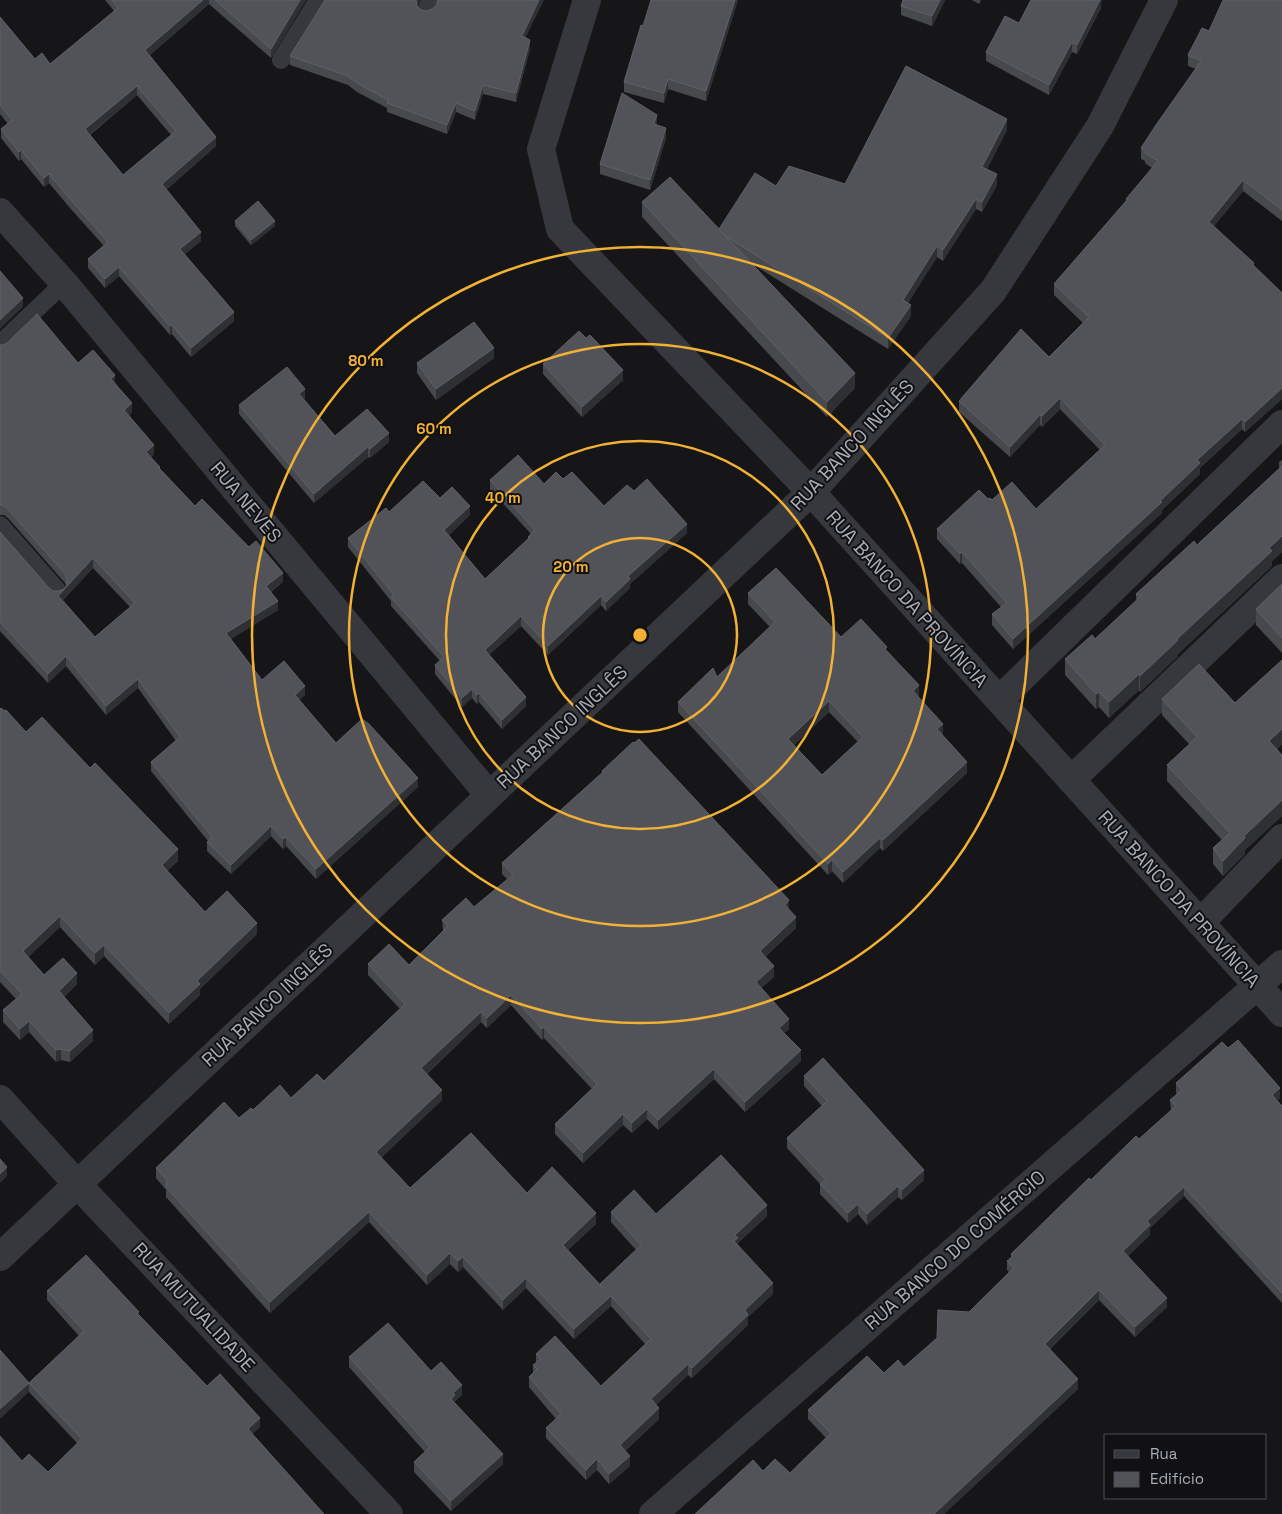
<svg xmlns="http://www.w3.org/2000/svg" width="1282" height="1514" font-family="'Space Grotesk',sans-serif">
<rect width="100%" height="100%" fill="#161618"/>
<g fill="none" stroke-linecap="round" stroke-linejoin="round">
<!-- service -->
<path stroke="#37383d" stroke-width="18" d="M426 10 431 0
M281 60 318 0
M0 344 64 283
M0 525 57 590"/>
<!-- minor -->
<path stroke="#37383d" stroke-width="28" d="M587 0 541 149 560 229 811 492 1282 1013
M0 212 64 283 489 795
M999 700 1282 424
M1071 780 1282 578
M1200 923 1282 838
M0 1099 77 1184 389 1514
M653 1514 1282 964"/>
<!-- tertiary -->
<path stroke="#37383d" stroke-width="28" d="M0 1257 811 492 993 291 1100 126 1164 0"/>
</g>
<!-- wall -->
<path fill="#47494d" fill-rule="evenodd" d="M105 0H306L271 58 209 4 150 55 216 146 166 190 201 241 185 254 234 321 191 357 172 334 170 335 119 276 105 288 88 268V259L104 246 70 208 49 183 44 187 21 159 19 161 1 138V129L8 124 0 114V17L35 59 50 64 114 11ZM137 95 171 135 123 175 90 135Z
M420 0 417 6 421 10 526 38 530 49 516 102 483 94 475 120 456 112 447 134 387 112V108L357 92 348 85 290 65V56Z
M738 0 706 101 668 89 664 103 624 92V82L643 26Z
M903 0H945L932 26 901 15V6Z
M972 0H981L979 4Z
M1031 0H1102L1101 3V8L1077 54 1072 52 1049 95 986 61V52L1019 23Z
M1282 0V221L1243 191 1214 226 1282 293V399L1245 432 1242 429 1200 468V474L1162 510V513L1013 649 992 625V614L1001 607 962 563 960 564 937 539V529L988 499 1036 509 1100 450 1060 409 1042 427 1040 425 1010 457 959 412V401L1049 357 1083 323 1054 295V284L1126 201V199L1152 168 1145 163V161L1141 159V148L1196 69 1188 66V55Z
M657 125 666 138 650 190 600 174V164Z
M1007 130 987 169 997 185 982 212 976 209 943 261 937 257 908 303 911 316 888 349 751 263 855 388 827 417 642 217V202L719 229 845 184Z
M235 221 275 226 251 245 235 226Z
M0 345 78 363 115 384 132 412 129 415 154 454 151 457 160 469 195 506 283 582 271 592 278 610 231 639 262 680 305 695 299 700 336 743 418 787 316 879 287 847 286 846 283 849 271 836 231 874 207 851V842L208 841 151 771V762L176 741 138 688 106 715 66 666 48 683 0 631V532L49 588 53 591H59L64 589 66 586 65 583 8 518 4 515H0ZM93 568 130 607 95 637 63 600Z
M494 358 436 400 417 373V363Z
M543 364 623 380 582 417 543 374Z
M304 399 335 436 389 442 370 458 368 457 314 503 239 414V405L305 399Z
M1282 460V552L1272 561V566L1178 654V656L1140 692 1139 690 1109 718 1099 707 1096 709 1065 675V659L1095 639 1136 601V594L1197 545 1279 469V462Z
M563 479 604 506 634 491 687 533 630 584V588L606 611 601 605 548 655 521 626 489 655 526 706 502 729 479 702 477 704 472 698 462 707 435 674V665L440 661 391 606V601L348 547V538L389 512 440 498 470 515 449 535 485 579 528 539V537L531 534 490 489V480L544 484Z
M1282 584V653L1256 625V609Z
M748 593 841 637 887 651 919 696 918 697 943 735H942L967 773 883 851 880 848 843 883 832 871 828 875 678 712V702L717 677 770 627 748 604ZM829 712 858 742 822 775 794 745Z
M1282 660V744L1277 749 1282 755V816L1245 850V854L1223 876 1213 864V848L1222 840 1167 781V765L1190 745 1162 715V699L1235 703Z
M0 709 26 732 90 768 178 861 167 871 205 912 257 934 200 989V995L169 1024 104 956 95 965 60 927 28 957 44 975 77 984 64 997 93 1041 70 1062 61 1060 56 1062 29 1032 20 1040 3 1022V1010L16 999 0 982Z
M602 771 789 910 796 928 765 957 774 977 761 988 789 1029 784 1033 801 1061 745 1112 714 1079 658 1130 647 1119 632 1133 623 1125 583 1163 555 1134V1124L592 1089 544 1038 542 1040 511 1005 487 1028 481 1022 427 1074 442 1100 381 1158 410 1188 527 1193 596 1224 568 1250 600 1285 636 1250 611 1222V1212L656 1214 767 1216 738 1243V1245L773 1294 748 1317V1325L692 1378 688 1375 656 1405 659 1419 625 1451 630 1466 609 1484 597 1470 586 1480 546 1438V1428L556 1419 529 1387V1377L533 1373V1365L536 1363V1354L601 1386 645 1344 611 1306 574 1339 526 1288 503 1310 463 1267 458 1272 450 1264 427 1285 369 1222 270 1313 166 1197V1190L156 1178V1168L253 1110 291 1098 324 1081 400 1009 368 975V964L409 965 443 931 442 920 474 907 507 879 502 874V863L602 773Z
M1228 1048 1280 1098 1277 1100 1282 1106V1303L1184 1196 1150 1228V1235L1128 1256 1167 1307 1135 1337 1099 1300 1050 1349 1078 1389 944 1514H695L763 1471 790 1473 826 1438 808 1419V1410L884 1373 904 1367 969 1312 1009 1272 1007 1270V1261L1011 1258V1254L1091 1180 1139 1139 1171 1110 1170 1100 1177 1094 1176 1093V1083Z
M804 1076 924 1180 902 1200 898 1197 867 1225 858 1214 848 1223 820 1194V1184L787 1148V1138L822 1106 804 1086Z
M47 1291 139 1315 207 1386 260 1427 252 1434 0 1514 22 1461 48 1472 77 1443 29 1392V1383L79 1336 47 1300Z
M349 1357 431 1371 462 1395 455 1401V1403L503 1464 451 1511 414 1472V1462L425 1452 349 1367Z"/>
<!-- shaded-wall -->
<path fill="#2f3033" d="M203 0H209V4L145 59V50Z
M300 0H306L271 58V49Z
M416 0H420L415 10Z
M539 0H544L522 45V36Z
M735 0H738L706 101V91Z
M940 0H945L932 26V16Z
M1098 0H1102L1101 3V8L1077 54V45Z
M530 40V49L516 102V93Z
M1072 42V52L1049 95V85Z
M668 79V89L664 103V93Z
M483 85V94L475 120V111Z
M137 86V95L85 138V129Z
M456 103V112L447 134V125Z
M657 115V125L654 124Z
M1007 119V130L982 178V167Z
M666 128V138L650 190V180Z
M216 137V146L162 193V184Z
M21 150V159L19 161V152Z
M49 174V183L44 187V178Z
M997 174V185L982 212V202Z
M1243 180V191L1209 232V222Z
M976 199V209L943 261V250Z
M275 221V226L251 245V240Z
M201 232V241L180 258V249Z
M937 246V257L903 311V300Z
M119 267V276L105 288V279Z
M23 298V307L0 329V320Z
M911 305V316L888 349V338Z
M234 312V321L191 357V348Z
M172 325V334L170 335V326Z
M494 348V358L436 400V389Z
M623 370V380L582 417V407Z
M855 373V388L827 417V402Z
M115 375V384L111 379Z
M1282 388V399L1245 432V422Z
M305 389V399L299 403V394Z
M1060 398V409L1042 427V416Z
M132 403V412L124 419V410Z
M1040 415V425L1010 457V447Z
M1242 419V429L1200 468V474L1162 510V513L1013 649V639L1160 501 1197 460Z
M389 433V442L370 458V449Z
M154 445V454L146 461V452Z
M368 447V457L314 503V494Z
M470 506V515L444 539V530Z
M687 524V533L630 584V588L606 611V602L628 576Z
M1282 536V552L1272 561V566L1178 654V656L1140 692V676L1269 548Z
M962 552V563L960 564V554Z
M93 558V568L58 605V596Z
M283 573V582L266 595V586Z
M601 596V605L548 655V646Z
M278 601V610L226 642V633Z
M521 616V626L485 659V650Z
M66 656V666L48 683V674Z
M1139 674V690L1109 718V702Z
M138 679V688L106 715V706Z
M919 685V696L913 702V691Z
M305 686V695L295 704V695Z
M472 689V698L462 707V698Z
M1099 692V707L1096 709V694Z
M479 693V702L477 704V695Z
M526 697V706L502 729V720Z
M829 701V712L788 750V739Z
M943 724V735L937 740V729Z
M1282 729V744L1269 756V741Z
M967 762V773L883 851V840Z
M418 778V787L316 879V869Z
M1282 800V816L1245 850V854L1223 876V861L1244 836Z
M271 826V836L231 874V865Z
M286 837V846L283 849V839Z
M880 838V848L843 883V872Z
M178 849V861L162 876V865Z
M832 860V871L828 875V864Z
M789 900V911L785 905Z
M60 916V927L23 962V951Z
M796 917V928L760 961V951Z
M257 923V934L200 989V995L169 1024V1013L197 981Z
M104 945V956L95 965V953Z
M774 966V977L756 992V982Z
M77 973V984L59 1002V991Z
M511 995V1005L487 1028V1018Z
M481 1012V1022L421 1079V1068Z
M789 1019V1029L779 1038V1028Z
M29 1021V1032L20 1040V1029Z
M544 1027V1038L542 1040V1029Z
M93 1030V1041L70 1062V1051Z
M61 1049V1060L56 1062V1050Z
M801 1050V1061L745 1112V1102Z
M714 1069V1079L658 1130V1120Z
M1280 1088V1098L1272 1105V1095Z
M442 1090V1100L376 1163V1152Z
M647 1109V1119L632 1133V1123Z
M623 1114V1125L583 1163V1153Z
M7 1167V1176L0 1183V1174Z
M924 1170V1180L902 1200V1190Z
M898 1186V1197L867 1225V1214Z
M1184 1187V1196L1150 1228V1235L1123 1261V1251L1147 1221Z
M858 1204V1214L848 1223V1213Z
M767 1205V1216L738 1243V1248L734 1241 735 1235Z
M369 1212V1222L270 1313V1302Z
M596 1213V1224L563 1255V1245Z
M450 1253V1264L427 1285V1275Z
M463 1257V1267L458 1272V1261Z
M526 1278V1288L503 1310V1300Z
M773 1283V1294L748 1317V1325L692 1378V1368L745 1310Z
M1099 1290V1300L1045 1353V1344Z
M611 1296V1306L574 1339V1329Z
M1167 1298V1307L1135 1337V1327Z
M688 1364V1375L651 1410V1399Z
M1078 1379V1389L944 1514H934Z
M29 1383V1392L0 1419V1409Z
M462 1385V1395L455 1401V1405L451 1399 453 1393Z
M659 1408V1419L620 1455V1445Z
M260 1418V1427L248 1438V1429Z
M503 1454V1464L451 1511V1501Z
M630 1456V1466L609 1484V1474Z
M597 1459V1470L586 1480V1470Z"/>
<!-- building -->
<path fill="#525359" stroke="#5f6168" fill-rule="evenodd" d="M112 0H203L145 50 216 137 162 184 201 232 180 249 234 312 191 348 172 325 170 326 119 267 105 279 88 259 108 242 70 199 49 174 44 178 21 150 19 152 1 129 12 120 0 105V17L35 59 42 53 50 64 118 8ZM137 86 176 131 123 175 85 129Z
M215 0H300L271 49Z
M325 0H416L417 6 421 10 427 11 432 9 436 6 438 0H539L522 36 530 40 516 93 483 85 475 111 456 103 447 125 387 103 388 100 357 83 348 76 290 56Z
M651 0H735L706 91 668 79 664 93 624 82 641 25 643 26Z
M903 0H940L932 16 901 6Z
M1031 0H1100L1077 45 1072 42 1049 85 986 52 1005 16 1019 23Z
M1223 0H1282V210L1243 180 1209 222 1254 263 1253 265 1282 293V388L1245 422 1242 419 1197 460 1200 463 1160 501 1162 502 1013 639 992 614 1007 603 962 552 960 554 937 529 979 490 988 499 990 498 992 500 1012 482 1036 509 1105 445 1060 398 1042 416 1040 415 1010 447 959 401 1021 329 1049 357 1089 317 1054 284 1127 200 1126 199 1158 161 1145 153 1146 151 1141 148 1156 125 1201 61 1188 55 1202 28 1209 31Z
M906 66 1007 119 982 167 997 174 982 202 976 199 943 250 937 246 903 300 911 305 888 338 727 237 719 229 755 173 776 186 789 166 845 184Z
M622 93 657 115 654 124 666 128 650 180 600 164Z
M670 177 855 373 827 402 642 202Z
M258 201 275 221 251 240 235 221Z
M0 271 23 298 0 320Z
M37 314 78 363 93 350 115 375 111 379 132 403 124 410 154 445 146 452 160 467 159 468 195 506 202 499 249 547 256 541 283 573 266 586 278 601 226 633 262 680 284 661 305 686 295 695 336 743 362 719 369 724 418 778 316 869 287 838 286 837 283 839 271 826 231 865 207 842 212 837 151 762 180 737 138 679 106 706 66 656 48 674 0 622V532L49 588 53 591H59L64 589 67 585V579L65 574 8 509 4 506 0 505V345H3L7 343ZM93 558 135 603 95 637 58 596Z
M474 322 494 348 436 389 417 363Z
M579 331 586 338 590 335 623 370 582 407 543 364Z
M287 367 305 389 299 394 335 436 367 409 389 433 370 449 368 447 314 494 239 405Z
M518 455 544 484 556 472 563 479 572 472 604 506 627 485 634 491 647 479 687 524 628 576 630 579 606 602 601 596 548 646 521 616 485 650 526 697 502 720 479 693 477 695 472 689 462 698 435 665 444 657 391 597 394 595 348 538 386 508 389 512 423 481 440 498 452 487 470 506 444 530 485 579 529 538 528 537 535 530 490 480Z
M1282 466V536L1269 548 1272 551 1177 639 1178 640 1140 676 1139 674 1109 702 1099 692 1096 694 1065 659 1092 635 1095 639 1140 597 1136 594 1194 541 1197 545Z
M776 568 841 637 861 619 887 647 885 649 919 685 913 691 943 724 937 729 967 762 883 840 880 838 843 872 832 860 828 864 678 702 713 668 717 677 775 622 748 593ZM829 701 863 737 822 775 788 739Z
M1282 584V638L1256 609Z
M1282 660V729L1269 741 1282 755V800L1244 836 1245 838 1223 861 1213 848 1230 833 1167 765 1197 737 1162 699 1199 664 1235 703Z
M1 708 5 711 6 710 26 732 42 717 90 768 95 763 178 849 162 865 205 912 227 891 257 923 197 981 200 984 169 1013 104 945 95 953 60 916 23 951 44 975 63 958 77 973 59 991 93 1030 70 1051 61 1049 56 1050 29 1021 20 1029 3 1010 22 994 0 971V709Z
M639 739 789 900 785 905 796 917 760 951 774 966 756 982 789 1019 779 1028 801 1050 745 1102 714 1069 658 1120 647 1109 632 1123 623 1114 583 1153 555 1124 597 1084 544 1027 542 1029 511 995 487 1018 481 1012 421 1068 442 1090 376 1152 410 1188 471 1133 527 1193 552 1167 596 1213 563 1245 604 1289 600 1284 641 1245 611 1212 634 1190 656 1214 721 1155 767 1205 735 1235 738 1238 734 1241 773 1283 745 1310 748 1315 692 1368 688 1364 651 1399 659 1408 620 1445 630 1456 609 1474 597 1459 586 1470 546 1428 561 1414 529 1377 537 1369 533 1365 541 1359 536 1354 555 1336 601 1386 651 1339 611 1296 574 1329 526 1278 503 1300 463 1257 458 1261 450 1253 427 1275 369 1212 270 1302 166 1187 167 1180 156 1168 224 1102 239 1118 251 1108 253 1110 280 1085 291 1098 317 1074 324 1081 405 1004 368 964 389 944 409 965 448 926 442 920 466 898 474 907 513 875 502 863 603 772 602 771 633 742 634 743Z
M1238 1040 1280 1088 1272 1095 1282 1106V1293L1184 1187 1147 1221 1150 1225 1123 1251 1167 1298 1135 1327 1099 1290 1045 1344 1078 1379 934 1514H695L753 1460 763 1471 775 1459 790 1473 831 1433 808 1410 867 1356 884 1373 898 1360 904 1367 937 1338 938 1310 969 1312 1014 1268 1007 1261 1013 1256 1011 1254 1089 1178 1091 1180 1136 1136 1139 1139 1176 1106 1170 1100 1182 1090 1176 1083 1222 1042 1228 1048Z
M823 1058 924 1170 902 1190 898 1186 867 1214 858 1204 848 1213 820 1184 826 1180 787 1138 827 1101 804 1076Z
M0 1159 7 1167 0 1174Z
M86 1255 139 1312 137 1313 207 1386 220 1374 260 1418 248 1429 324 1514H0V1436L22 1461 29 1454 48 1472 82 1439 29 1383 84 1331 47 1291Z
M388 1323 431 1371 441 1362 462 1385 453 1393 455 1395 451 1399 503 1454 451 1501 414 1462 430 1447 349 1357Z
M0 1350 29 1383 0 1409Z"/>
<!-- distance rings -->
<g fill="none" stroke="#f2b134" stroke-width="2.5">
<circle cx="640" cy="635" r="97"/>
<circle cx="640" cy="635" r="194"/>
<circle cx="640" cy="635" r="291"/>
<circle cx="640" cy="635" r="388"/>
</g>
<g text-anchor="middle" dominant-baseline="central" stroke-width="4" stroke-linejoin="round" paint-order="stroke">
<!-- street labels -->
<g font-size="19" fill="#a8adb8" stroke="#111113">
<text transform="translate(852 445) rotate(-47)">RUA BANCO INGLÊS</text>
<text transform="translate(246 502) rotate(50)">RUA NEVES</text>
<text transform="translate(907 599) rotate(48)">RUA BANCO DA PROVÍNCIA</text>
<text transform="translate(562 727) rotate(-43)">RUA BANCO INGLÊS</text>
<text transform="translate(1179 899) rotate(48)">RUA BANCO DA PROVÍNCIA</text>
<text transform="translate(267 1005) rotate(-43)">RUA BANCO INGLÊS</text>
<text transform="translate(955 1250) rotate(-41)">RUA BANCO DO COMÉRCIO</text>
<text transform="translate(194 1307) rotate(47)">RUA MUTUALIDADE</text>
</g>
</g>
<circle cx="640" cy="635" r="8" fill="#f2b134" stroke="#111113" stroke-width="2.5"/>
<g font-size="15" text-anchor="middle" font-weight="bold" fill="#f2b134" stroke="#111113" stroke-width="4" stroke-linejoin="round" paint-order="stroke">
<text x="366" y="366">80 m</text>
<text x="434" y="434">60 m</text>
<text x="503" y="503">40 m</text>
<text x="571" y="572">20 m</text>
</g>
<!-- legend -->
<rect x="1104" y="1434" width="162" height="65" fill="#111113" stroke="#4d4f55"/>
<rect x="1114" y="1450" width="25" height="8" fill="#37383d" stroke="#4d4f55"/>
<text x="1150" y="1459" font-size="15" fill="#a8adb8">Rua</text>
<rect x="1114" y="1472" width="25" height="15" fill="#525359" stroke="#4d4f55"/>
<text x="1150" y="1484" font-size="15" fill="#a8adb8">Edifício</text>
</svg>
